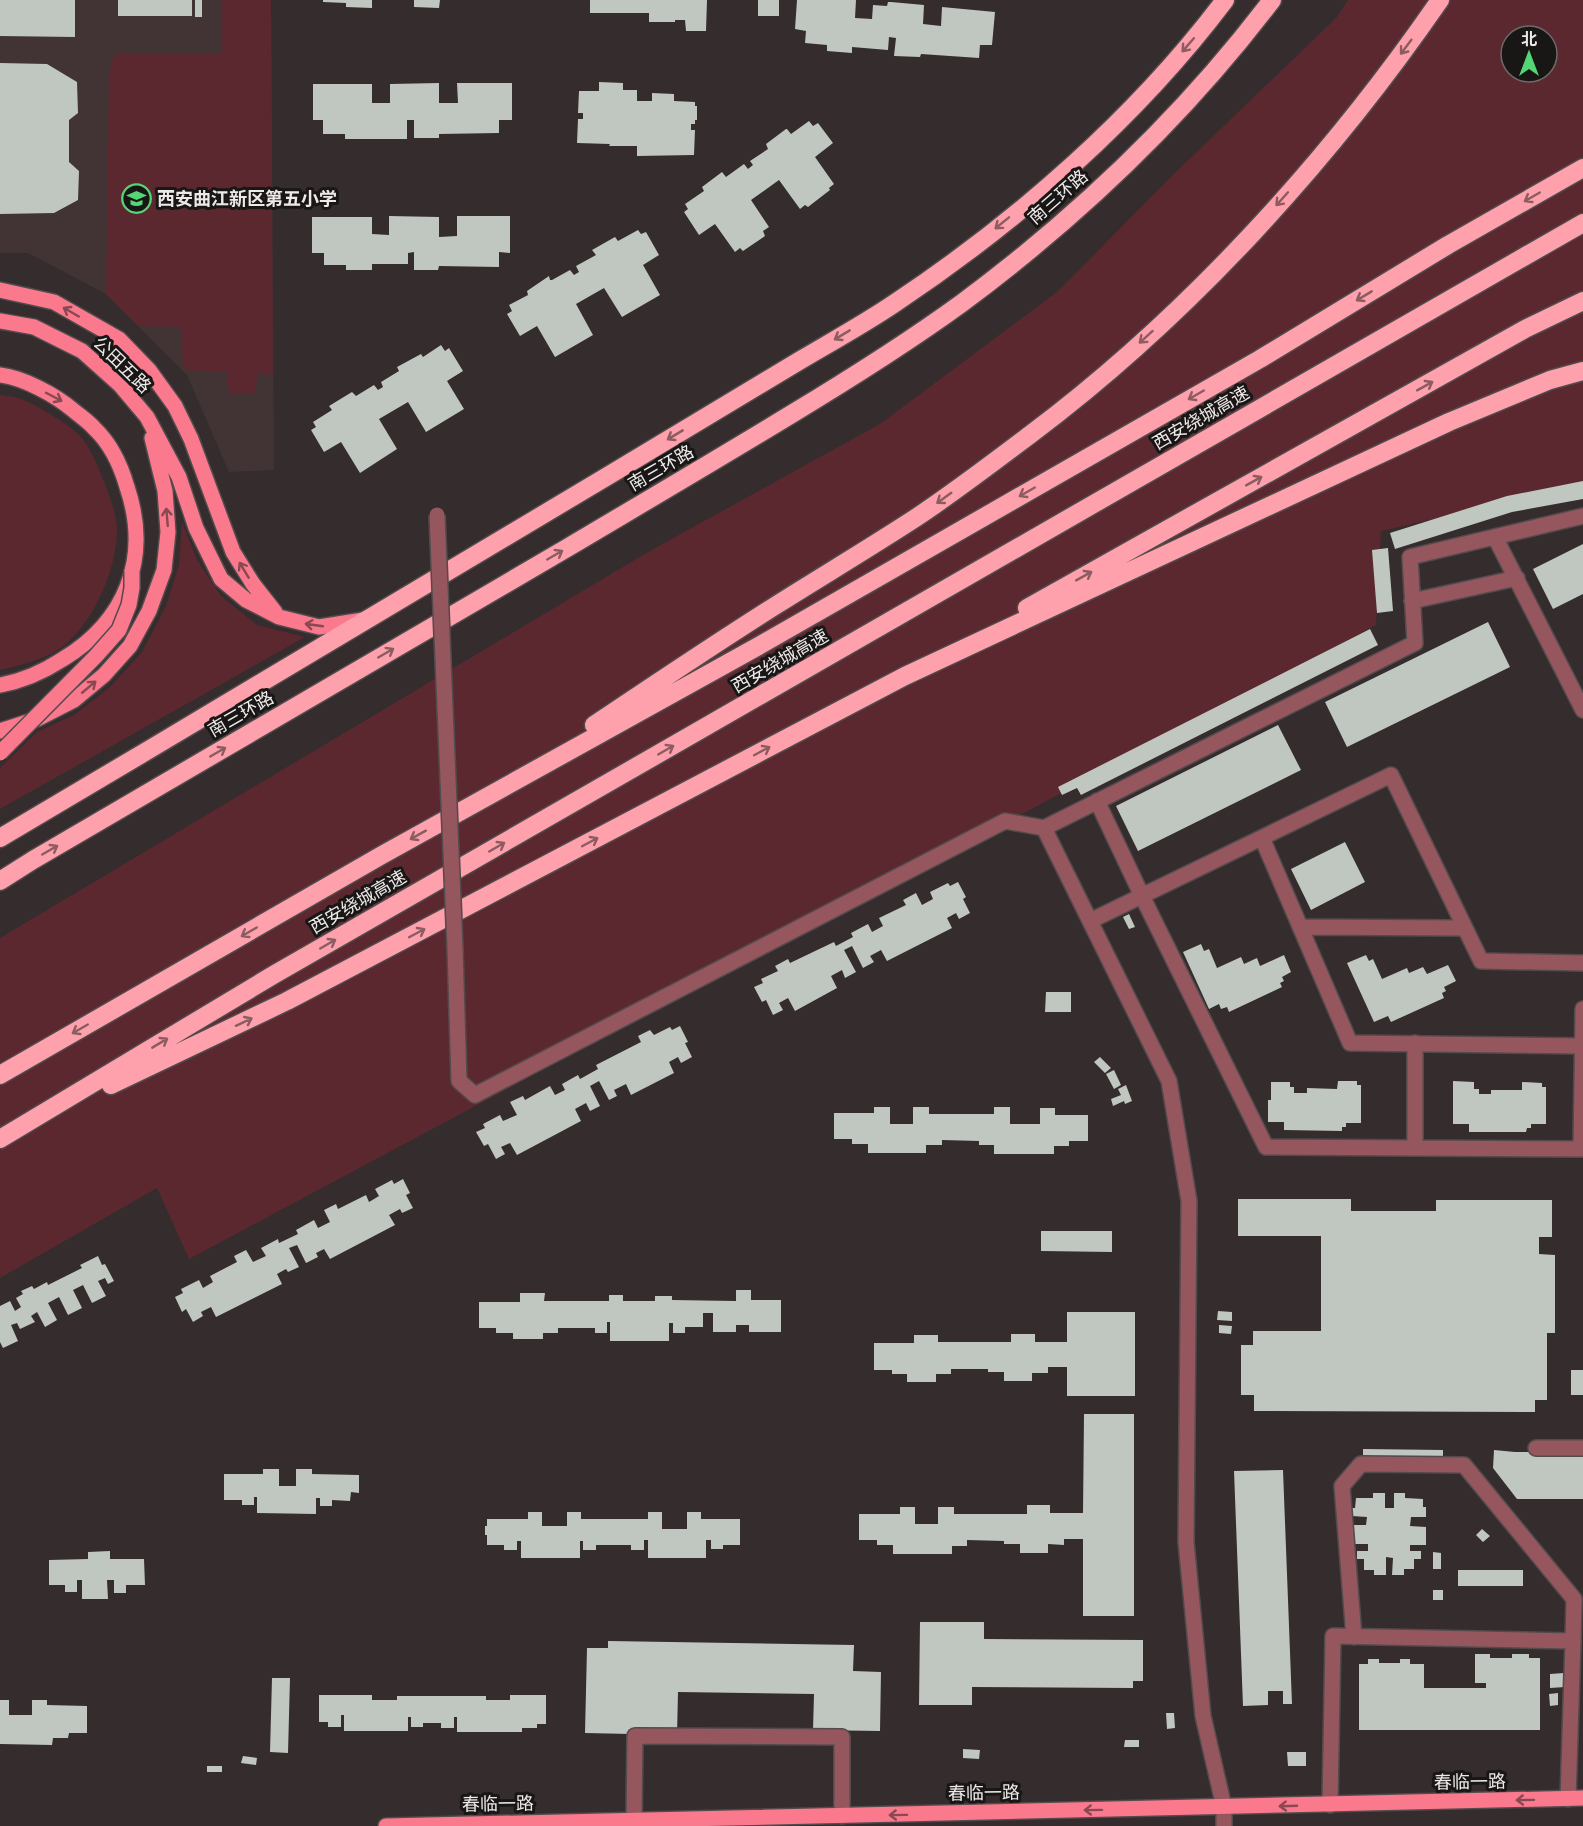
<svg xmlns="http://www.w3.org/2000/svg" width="1583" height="1826" font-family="Signika,'Noto Sans SC',sans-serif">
<rect width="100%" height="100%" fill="#342c2d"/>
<!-- built -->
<path fill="#423435" d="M0 0H271L274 470 229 472 187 375 106 294 28 253H0Z"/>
<!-- green -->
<path fill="#5c2830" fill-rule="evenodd" d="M222 0H271L273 375 258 373 255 394 229 393 227 372 183 370 181 327 138 326 106 294 109 73 113 58 119 53 222 54Z
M1348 0H1583V486L1381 531 1376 625 189 1259 157 1188 0 1278V938L648 552 880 424 1057 292 1177 171 1337 17ZM1511 36H1547V72H1511Z
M0 395C6 396 12 396 18 398 34 403 69 424 80 436 89 445 95 460 100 472 107 489 116 510 117 529 117 567 96 617 67 643 51 658 21 665 0 670Z
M182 522 197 560 221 596 257 625 305 637 0 809V768L37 732 74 715 110 687 142 652 166 606 179 565Z"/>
<!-- building -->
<path fill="#c0c7c0" d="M0 0H75V37L0 36Z
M118 0H192V16H118Z
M195 0H202V17H195Z
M323 0H372V8L346 7V3L323 2Z
M414 0H440L439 8 414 7Z
M590 0H707L706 31H686L685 20H675V22H649V13H590Z
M758 0H779V16H758Z
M797 0H856L855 18 872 19 873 5 887 6 888 2H891L924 5 923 24 941 26 942 7 995 12 992 45H980L979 58 921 54 920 57 894 56 896 38 889 37 888 50 852 47V53L827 51V45L805 43 806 31 795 29Z
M0 63 47 64 77 82 78 113 69 120V162L79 171 78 200 54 213 0 214Z
M599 82 623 83V90H637V101H652V93L674 94V101L695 102V106H697V120H695V124H691V130H695L694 155 637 156V146H609L610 144 577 143 578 119H583V113H578L579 91H599Z
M439 83V103H458L457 83H512V120H499V133L439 134V138H414V120H407V139H345V134H323V120H313V84H372V103H390V84Z
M809 121 813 126 818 123 833 143 815 157 834 184 829 188 830 190 808 207 805 205 800 209 779 180 751 200 769 227 763 231 765 236 743 251 740 248 735 252 715 224 699 235 684 212 688 209 685 204 704 191 702 187 722 172 726 177 744 164 748 169 753 165 750 161 768 149 766 144 786 129H787L791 134Z
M389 216 439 217V237L457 236V216H510V253L499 252V267L439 266 438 270H414V252L408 253V264H372V270H346V265H324V253H312V217H372V234L389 235Z
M638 230 641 234 646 232 659 255 643 265 660 295 622 317 604 288 576 304 593 335 555 357 537 326 520 336 507 314 512 311 509 305 528 295 527 291 549 276 550 280H552L570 270 574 275 579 272 576 266 596 255 592 250 615 237 618 241Z
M441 345 445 351 449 348 463 371 447 381 464 409 426 432 408 402 379 419 397 449 360 473 341 442 324 452 311 430 316 427 313 422 332 410 329 406 352 392 356 396 374 385 378 390 383 387 381 382 399 371 397 367 421 354 423 357Z
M1583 481V499L1512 512 1395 549 1390 533 1507 496Z
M1583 544V594L1553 609 1533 569Z
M1388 548 1393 611 1377 613 1372 550Z
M1488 622 1510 667 1347 747 1325 702Z
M1370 629 1378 645 1081 795 1077 788 1062 795 1058 787Z
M1278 725 1301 770 1138 851 1116 806Z
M1345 842 1365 882 1311 910 1291 869Z
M958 882 966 897 963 899 970 913 959 919 956 913 947 918 952 928 887 961 881 950 870 956 874 962 863 968 852 946 844 950 856 972 845 978 842 970 831 976 837 988 795 1011 788 998 779 1003 783 1010 773 1015 766 1000 762 1002 754 987 763 983 761 979 778 971 775 966 788 959 790 963 834 942 836 946 853 937 851 933 868 924 872 932 883 926 879 918 906 905 903 900 916 893 922 905 933 899 930 892 948 883 950 886Z
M1129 914 1135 927 1129 929 1123 917Z
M1201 944 1204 951 1209 949 1217 968 1241 957 1244 964 1257 958 1260 966 1284 955 1291 972 1282 977 1284 981 1280 983 1282 987 1229 1012 1227 1007 1221 1009 1219 1004 1209 1009 1183 952Z
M1366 955 1369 961 1373 959 1382 979 1407 968 1409 973 1423 967 1427 974 1448 965 1456 981 1444 987 1446 991 1442 993 1444 998 1391 1022 1388 1016 1374 1022 1347 963Z
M1046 992H1071V1012H1045Z
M680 1026 688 1042 685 1043 692 1057 681 1063 678 1057 669 1062 674 1073 631 1095 626 1084 614 1090 617 1096 609 1100 599 1081 590 1086 600 1106 590 1111 586 1103 575 1109 581 1121 517 1155 510 1143 501 1147 505 1154 496 1159 488 1144 484 1146 476 1132 485 1128 483 1124 500 1115 503 1121 517 1115 510 1102 523 1096 525 1100 550 1086 555 1095 565 1090 562 1084 578 1075 580 1079 598 1069 596 1065 641 1042 638 1036 650 1030 654 1035 670 1027 672 1030Z
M1100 1057 1111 1068 1105 1073 1094 1062Z
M1114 1070 1121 1085 1114 1089 1106 1074Z
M1338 1081H1357V1085H1361V1123H1346V1127H1342V1131L1284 1130V1122H1268V1100H1271V1082H1290V1087H1294V1093H1307V1088L1337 1089Z
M1453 1081 1474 1082V1089H1479V1094H1491V1090H1522V1082L1542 1083V1087H1546V1124H1531V1128H1527L1526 1132H1469V1124H1453Z
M1126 1085 1132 1101 1125 1104 1124 1101 1113 1106 1111 1099 1121 1095 1118 1089Z
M874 1107H890V1124H913V1107H929V1114H994V1107H1010V1124H1040V1108H1055V1115H1088V1141H1069V1146H1054V1154H994V1145H979V1141L942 1140V1145H926V1153H868V1144H852V1139H834V1113H874Z
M403 1179 410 1193 406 1195 413 1208 402 1213 400 1209 389 1215 395 1225 330 1259 324 1249 316 1253 318 1257 306 1263 297 1245 289 1248 299 1267 288 1272 286 1269 277 1274 282 1284 216 1317 211 1307 201 1312 203 1316 193 1322 186 1309 182 1312 175 1297 183 1293 181 1289 199 1280 203 1288 213 1282 210 1276 237 1262 234 1256 246 1250 253 1262 266 1256 261 1248 278 1239 279 1243 298 1234 296 1230 314 1220 318 1228 330 1222 324 1210 336 1204 338 1209 366 1195 369 1202 379 1196 375 1189 392 1180 394 1184Z
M1238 1199H1351V1211H1436V1200H1552V1237H1539V1254L1555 1255V1333H1547V1400H1535V1412L1254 1411V1395H1241V1345H1253V1331H1321V1236H1238Z
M1041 1231H1112V1252L1041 1251Z
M98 1256 102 1265 105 1264 114 1281 108 1284 105 1278 98 1281 106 1296 92 1303 83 1285 73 1290 82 1308 68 1315 59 1297 48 1303 57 1320 45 1327 37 1312 31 1316 35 1322 20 1329 17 1323 11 1325 18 1341 3 1348 0 1342V1306L10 1301 15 1311 21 1307 16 1298 23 1294 21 1291 32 1286 34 1289 47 1282 48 1285 82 1268 80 1265Z
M736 1290H751V1300H781V1332H749V1325H736V1332H713V1313H703V1327H685V1333H673V1323H669V1341H610V1322H607V1333H595V1328H558V1333H543V1339H513V1333H496V1328H479V1302H520V1293H545L544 1301H609V1295H623V1301H655V1296H672V1300L736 1301Z
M1218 1311 1232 1312V1321L1217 1320Z
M1067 1312H1135V1396H1067V1367H1048V1373H1032V1381H1004V1372H988V1369H951V1374H936V1382H907V1374H892V1370H874V1343H914V1335H938V1342H1011V1334H1035V1342H1067Z
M1219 1325 1232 1326 1231 1334 1219 1333Z
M1571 1370H1583V1395H1571Z
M1084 1414H1134V1616H1083V1539H1064V1545L1048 1544V1553H1020V1544H1004V1541L967 1540V1546H952V1554H893V1545H877V1540H859V1514H900V1507H915V1524H938V1507H954V1514H1027V1505H1050V1513H1083Z
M1363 1449 1443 1450V1457H1363Z
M1494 1450 1515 1452H1583V1499H1517L1493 1468Z
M263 1469H279V1486H296V1469H312V1474L359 1475V1493L351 1492 350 1501 332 1500V1506H320V1498H316V1514L257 1513V1497H254V1505H242V1500H224V1474H263Z
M1283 1470 1292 1704H1283V1691H1268V1705L1243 1706 1234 1471Z
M1373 1493H1385V1508H1394V1493H1405V1498L1423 1499V1507H1426V1517H1411L1410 1526 1426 1527V1545H1410V1551H1421V1559H1414V1569H1404V1575H1392L1393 1558 1386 1557V1575H1374V1570H1364V1559H1357V1551H1368V1544H1352V1525H1366L1367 1517 1352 1516V1508H1355L1356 1498H1373Z
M528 1512H542V1526H567V1512H581V1519H648V1512H662V1529H687V1512H701V1519H740V1545H723V1549H711V1540H706V1558H648V1540H644V1550H631V1545H596V1550H583V1541H580V1558H521V1541H517V1550H504V1545H487V1535H485V1526H487V1519H528Z
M1482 1529 1490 1536 1483 1542 1476 1535Z
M110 1551V1559H144L145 1585H126V1593H114V1580H107L108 1599H82V1580H77V1592H65V1585H49V1560L88 1559V1552Z
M1433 1552 1441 1553V1569H1433Z
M1458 1570H1523V1586H1458Z
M1433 1590H1443V1600H1433Z
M920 1622H984V1639L1143 1640V1681H1133V1688L972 1687V1705H919Z
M608 1641 854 1645 853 1671 881 1672 880 1731 813 1730 814 1694 678 1692 677 1735 585 1733 587 1648H608Z
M1475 1654H1490V1658H1512V1654H1529V1658H1540V1730H1359V1664H1368V1659H1379V1663H1400V1659H1410V1664H1424V1688H1486V1683H1475Z
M1564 1673 1565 1687 1550 1688V1674Z
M272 1678H290L288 1753 270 1752Z
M1558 1693V1705L1550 1706 1549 1694Z
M319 1695H372V1700H397V1696H486V1700H510V1695H546V1724H537V1728H522V1732H457V1717H454V1728H441V1723H423V1727H411V1717H408V1731H344V1715H341V1727H328V1722H319Z
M0 1700H9V1715H32V1700H47V1705L87 1706V1733H69L68 1738H53L52 1745 0 1744Z
M1166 1713H1174L1175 1728 1167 1729Z
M1125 1740H1139V1747H1124Z
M963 1749 980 1750 979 1759 963 1758Z
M1287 1752H1306V1766H1288Z
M243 1756 257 1758 256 1765 241 1763Z
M207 1766H222V1772H207Z"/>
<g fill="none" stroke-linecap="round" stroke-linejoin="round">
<defs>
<path id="minor" d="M1495 537 1583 710
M1412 601 1517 578
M1097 801 1142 896 1266 1147 1581 1149 1583 1009
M1044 828 1415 643 1410 557 1583 516
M1262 838 1350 1043 1582 1046
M1090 921 1391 775 1481 961 1583 963
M1300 927 1464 928
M455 948 459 1081 475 1095 1005 821 1044 828 1169 1081 1189 1201 1186 1542 1203 1716 1224 1807V1826
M1415 1148V1043
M1536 1448H1583
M1354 1637 1342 1486 1361 1464 1464 1465 1574 1599 1573 1641
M1330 1805 1333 1636 1573 1641 1568 1799
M634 1821 635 1736 842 1737V1816"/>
<path id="major" d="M0 290 54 302 119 339 149 370 175 406 191 439 233 552 253 584 275 612
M0 321 34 327 82 351 120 385 147 417 179 477 196 528 221 579 246 600 279 617 319 627 363 620
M0 375C24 378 55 395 73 410 80 416 88 421 94 428 110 443 121 466 127 487 151 558 126 621 63 659 43 672 23 681 0 685
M0 731 37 719 74 700 104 675 130 646 149 611 164 570 168 532 165 491 152 438
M386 1826 1583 1798"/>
<path id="highway" d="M1027 608 1525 329 1583 301
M594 725C655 684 716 643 778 604 824 575 871 547 917 517 956 491 994 462 1031 434 1187 317 1329 161 1440 0
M0 838C202 718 404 599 606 477 670 439 734 400 799 361 831 342 864 324 895 303 1018 221 1136 118 1225 0
M0 881 33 860C211 756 389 652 567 548 641 504 716 460 790 415 848 380 907 343 962 303 1079 216 1184 116 1272 0
M0 1075 382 855 762 644 1260 359 1448 245 1583 168
M111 1085 287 1001 905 676 1449 422 1550 380 1583 371
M0 1139 275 974 1583 223"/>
</defs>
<!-- minor casing -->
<use href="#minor" stroke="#524a4b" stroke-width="18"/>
<!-- major casing -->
<use href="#major" stroke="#524a4b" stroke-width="18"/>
<!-- highway casing -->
<use href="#highway" stroke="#524a4b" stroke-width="21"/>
<!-- minor -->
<use href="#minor" stroke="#95565e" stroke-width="15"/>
<!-- major -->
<use href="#major" stroke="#fa798d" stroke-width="15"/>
<!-- highway -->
<use href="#highway" stroke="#fea1ac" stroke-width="18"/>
<defs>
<path id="minor-bridge" d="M437 515 455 948"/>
<path id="major-bridge" d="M0 753 96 656 119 630 129 605 132 588V571"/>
</defs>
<!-- minor-bridge casing -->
<use href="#minor-bridge" stroke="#524a4b" stroke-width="18" stroke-linecap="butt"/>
<!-- major-bridge casing -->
<use href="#major-bridge" stroke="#524a4b" stroke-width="18" stroke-linecap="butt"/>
<!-- minor-bridge -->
<use href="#minor-bridge" stroke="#95565e" stroke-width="15"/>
<!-- major-bridge -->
<use href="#major-bridge" stroke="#fa798d" stroke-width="15"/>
</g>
<!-- one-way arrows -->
<defs><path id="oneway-shaft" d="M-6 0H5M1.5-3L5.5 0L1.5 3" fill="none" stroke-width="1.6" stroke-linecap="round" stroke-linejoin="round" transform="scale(1.5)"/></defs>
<g stroke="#8c5c61">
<use href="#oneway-shaft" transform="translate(1188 45) rotate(131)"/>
<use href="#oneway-shaft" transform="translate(1406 47) rotate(127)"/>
<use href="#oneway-shaft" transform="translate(1532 197) rotate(150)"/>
<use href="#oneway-shaft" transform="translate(1282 199) rotate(132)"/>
<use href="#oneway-shaft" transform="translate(1002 223) rotate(141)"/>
<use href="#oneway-shaft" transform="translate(1364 296) rotate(149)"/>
<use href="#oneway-shaft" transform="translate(842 335) rotate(149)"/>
<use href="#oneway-shaft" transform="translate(1146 337) rotate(138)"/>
<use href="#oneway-shaft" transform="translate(1425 386) rotate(-29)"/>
<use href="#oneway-shaft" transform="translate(1196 395) rotate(150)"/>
<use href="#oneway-shaft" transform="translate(675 435) rotate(149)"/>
<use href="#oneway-shaft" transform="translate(1254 481) rotate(-29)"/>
<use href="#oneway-shaft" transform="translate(1027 492) rotate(150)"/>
<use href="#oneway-shaft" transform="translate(944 498) rotate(144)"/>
<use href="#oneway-shaft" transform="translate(555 555) rotate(-30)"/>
<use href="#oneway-shaft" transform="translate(1084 576) rotate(-29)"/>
<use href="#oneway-shaft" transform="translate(386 653) rotate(-30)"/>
<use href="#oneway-shaft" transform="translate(666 750) rotate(-30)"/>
<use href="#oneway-shaft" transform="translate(762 751) rotate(-28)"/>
<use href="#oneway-shaft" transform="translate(218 752) rotate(-30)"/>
<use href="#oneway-shaft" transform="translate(418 835) rotate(151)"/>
<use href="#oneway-shaft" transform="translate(590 842) rotate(-28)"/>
<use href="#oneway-shaft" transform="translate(497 847) rotate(-30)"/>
<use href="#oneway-shaft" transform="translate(50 850) rotate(-30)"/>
<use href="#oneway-shaft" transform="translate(249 932) rotate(150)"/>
<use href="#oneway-shaft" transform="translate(417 933) rotate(-28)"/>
<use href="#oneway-shaft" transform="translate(328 944) rotate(-30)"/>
<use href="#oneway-shaft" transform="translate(244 1022) rotate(-25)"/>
<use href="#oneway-shaft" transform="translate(80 1029) rotate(150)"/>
<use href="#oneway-shaft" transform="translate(160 1043) rotate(-31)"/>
</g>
<g stroke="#8a4852">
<use href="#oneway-shaft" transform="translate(71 312) rotate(-150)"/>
<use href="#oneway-shaft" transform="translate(54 397) rotate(28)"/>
<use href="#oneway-shaft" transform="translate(167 517) rotate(-95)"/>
<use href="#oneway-shaft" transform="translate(244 570) rotate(-121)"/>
<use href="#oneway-shaft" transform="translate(314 625) rotate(-172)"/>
<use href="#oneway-shaft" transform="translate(89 687) rotate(-40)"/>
<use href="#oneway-shaft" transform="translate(1525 1800) rotate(179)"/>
<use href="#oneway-shaft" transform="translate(1288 1806) rotate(178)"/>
<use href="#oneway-shaft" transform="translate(1093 1810) rotate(179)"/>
<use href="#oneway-shaft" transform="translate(898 1815) rotate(179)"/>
</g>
<!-- icons -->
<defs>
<symbol id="school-ring" viewBox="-11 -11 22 22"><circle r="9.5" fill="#191616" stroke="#53d673" stroke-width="1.5"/><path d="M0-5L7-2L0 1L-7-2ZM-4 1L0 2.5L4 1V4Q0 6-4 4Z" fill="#53d673"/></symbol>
</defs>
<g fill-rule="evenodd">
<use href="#school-ring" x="120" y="182" width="33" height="33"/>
</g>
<g text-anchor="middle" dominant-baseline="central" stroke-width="6" stroke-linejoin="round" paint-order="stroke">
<!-- street labels -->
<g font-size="18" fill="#eee9e9" stroke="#191616">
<text transform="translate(1058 197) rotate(-41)">南三环路</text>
<text transform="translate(122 365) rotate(44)">公田五路</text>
<text transform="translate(1201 418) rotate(-30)">西安绕城高速</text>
<text transform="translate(661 468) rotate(-30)">南三环路</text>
<text transform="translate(780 661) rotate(-30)">西安绕城高速</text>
<text transform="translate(241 714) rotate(-30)">南三环路</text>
<text transform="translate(358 902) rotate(-30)">西安绕城高速</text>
<text transform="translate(1470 1782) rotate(-1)">春临一路</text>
<text transform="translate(984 1793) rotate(-1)">春临一路</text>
<text transform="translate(498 1804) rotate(-1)">春临一路</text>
</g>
<!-- poi labels -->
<g font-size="18" font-weight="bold" fill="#eee9e9" stroke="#191616" text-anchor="start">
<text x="157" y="199">西安曲江新区第五小学</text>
</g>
</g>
<!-- north arrow -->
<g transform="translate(1529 54)"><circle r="28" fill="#191616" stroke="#6e6a6a" stroke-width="1.5"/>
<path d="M0-4.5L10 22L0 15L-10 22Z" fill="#53d673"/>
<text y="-9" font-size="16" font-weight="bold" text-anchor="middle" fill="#eee9e9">北</text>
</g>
</svg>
